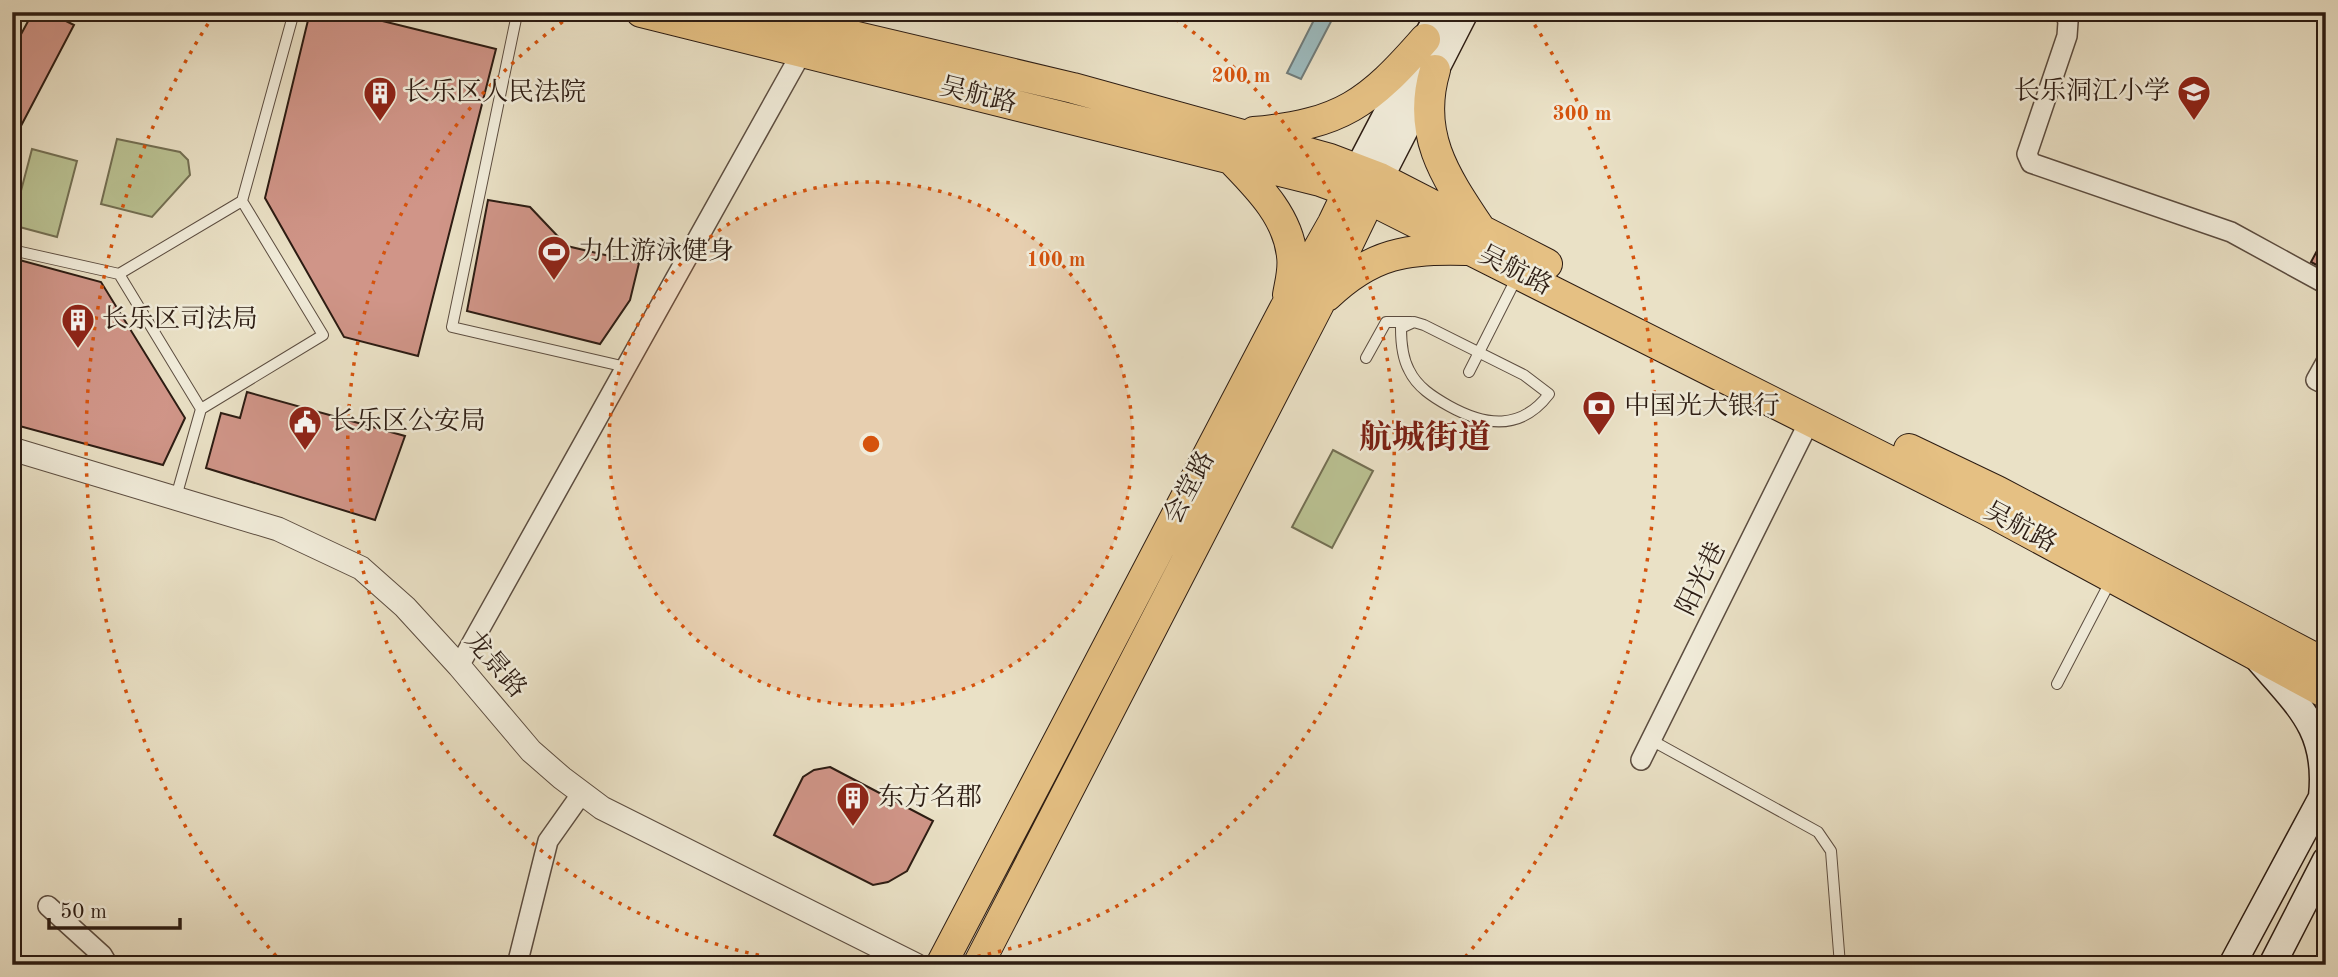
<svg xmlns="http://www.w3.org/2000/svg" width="2338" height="977" font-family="'Old Standard TT','Noto Serif SC',serif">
<rect width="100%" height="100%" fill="#eae1c6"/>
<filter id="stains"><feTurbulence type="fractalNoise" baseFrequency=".00286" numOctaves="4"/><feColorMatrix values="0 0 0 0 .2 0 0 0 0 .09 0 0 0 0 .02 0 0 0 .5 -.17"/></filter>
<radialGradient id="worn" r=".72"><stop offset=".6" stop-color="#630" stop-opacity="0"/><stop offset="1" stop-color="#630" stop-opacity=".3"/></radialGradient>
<!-- green -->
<path fill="#bac293" stroke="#736f53" stroke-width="2" d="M117 139 180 152 188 160 190 175 152 217 101 204Z
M32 149 77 161 57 237 12 225Z
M1333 450 1373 471 1332 548 1292 527Z"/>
<!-- water -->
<path fill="#9cbbbf" stroke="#6f7b7a" stroke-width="2" d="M1318 12H1336L1301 79 1287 73Z"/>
<!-- building -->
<path fill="#d09588" stroke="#2c1c13" stroke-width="2" d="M33 12H48L74 25 12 143V51Z
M310 12H346L496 49 418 356 344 337 265 198Z
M488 200 530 207 567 246 639 263 630 300 600 344 467 311Z
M2326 234V270L2311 262Z
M12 258 101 282 185 418 163 465 12 424Z
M247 392 405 436 375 520 206 468 221 413 240 418Z
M830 767 933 821 907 871 888 882 873 885 774 835 803 777 814 770Z"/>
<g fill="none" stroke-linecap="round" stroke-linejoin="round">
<defs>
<path id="service" d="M517 14 452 327 626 367
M242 201 323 335 201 409 119 274Z
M242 201 294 12
M12 250 119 274
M1414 322 1424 325 1524 375 1549 394C1521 431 1485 426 1449 406 1433 397 1417 387 1409 370 1402 357 1401 343 1401 328Z
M1366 358 1386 322H1411
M1469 372 1517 277
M176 497 201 409
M2057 684 2110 582
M1651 740 1818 832 1831 851 1840 965"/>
<path id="minor" d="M2065 12 2068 22 2067 36 2027 154 2031 163 2231 232 2326 284
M2326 362 2316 380 2326 385
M459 666 802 52
M1641 760 1809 422
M48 906 102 955 108 965
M517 965 548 841 582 793"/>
<path id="tertiary" d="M12 449 278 529 361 568 405 607 459 666 531 751 562 778 602 808 916 965"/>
<path id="secondary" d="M1358 169 1440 12
M1380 178 1465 12
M2260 661C2300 707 2329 731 2322 797
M2232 965 2326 790
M2272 965 2326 860"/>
<path id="primary" d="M641 12 1320 181 1369 199 1987 510 2326 693
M751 12 1073 88 1330 159 1380 178 1547 264
M1435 70C1416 134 1445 176 1479 227
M1254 132C1342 124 1369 103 1425 39
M1231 159C1257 186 1288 216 1292 256 1294 269 1290 283 1288 295
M1327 296C1372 253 1407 248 1467 250
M1909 449 1997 491 2326 664
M941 965 1285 308 1333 223 1357 173
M978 965 1319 304 1378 182"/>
</defs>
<!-- service casing -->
<use href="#service" stroke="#5c4d40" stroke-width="12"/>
<!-- minor casing -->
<use href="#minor" stroke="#5c4d40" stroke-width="22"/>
<!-- tertiary casing -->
<use href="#tertiary" stroke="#5c4d40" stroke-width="25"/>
<!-- secondary casing -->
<use href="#secondary" stroke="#2c1c13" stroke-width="29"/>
<!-- primary casing -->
<use href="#primary" stroke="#2c1c13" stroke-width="32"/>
<!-- service -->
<use href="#service" stroke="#f1ecda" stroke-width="10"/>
<!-- minor -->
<use href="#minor" stroke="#f1ecda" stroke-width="19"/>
<!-- tertiary -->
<use href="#tertiary" stroke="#f1ecda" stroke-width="23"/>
<!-- secondary -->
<use href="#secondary" stroke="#f1ecda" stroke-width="26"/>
<!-- primary -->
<use href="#primary" stroke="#e5c083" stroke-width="30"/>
</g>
<!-- distance rings -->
<circle cx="871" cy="444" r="262" fill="#d5530d" fill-opacity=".12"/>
<g fill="none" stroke="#d5530d" stroke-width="3.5" stroke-dasharray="3.5 7">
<circle cx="871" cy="444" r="262"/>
<path d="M821 965A523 523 0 0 1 575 13M1167 13A523 523 0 0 1 921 965"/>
<path d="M283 964A785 785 0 0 1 213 16M1529 16A785 785 0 0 1 1459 964"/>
</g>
<!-- icons -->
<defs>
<symbol id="school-pin" viewBox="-11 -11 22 30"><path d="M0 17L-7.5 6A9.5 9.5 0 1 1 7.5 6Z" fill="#8f2418" stroke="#f1ecda"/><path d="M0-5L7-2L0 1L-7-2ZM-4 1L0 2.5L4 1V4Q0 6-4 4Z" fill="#fff"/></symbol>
<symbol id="building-pin" viewBox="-11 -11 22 30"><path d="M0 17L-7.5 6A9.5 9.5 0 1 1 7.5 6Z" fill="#8f2418" stroke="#f1ecda"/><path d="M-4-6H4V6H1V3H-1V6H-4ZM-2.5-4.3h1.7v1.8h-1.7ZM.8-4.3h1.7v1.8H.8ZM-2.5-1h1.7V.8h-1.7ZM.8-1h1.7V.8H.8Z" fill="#fff"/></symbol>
<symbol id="stadium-pin" viewBox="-11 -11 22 30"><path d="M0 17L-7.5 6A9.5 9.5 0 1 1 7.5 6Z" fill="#8f2418" stroke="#f1ecda"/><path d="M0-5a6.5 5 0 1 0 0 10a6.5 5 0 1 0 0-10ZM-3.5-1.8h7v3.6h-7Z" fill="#fff"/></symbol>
<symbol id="bank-pin" viewBox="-11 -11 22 30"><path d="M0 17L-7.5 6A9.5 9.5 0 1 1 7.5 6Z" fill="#8f2418" stroke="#f1ecda"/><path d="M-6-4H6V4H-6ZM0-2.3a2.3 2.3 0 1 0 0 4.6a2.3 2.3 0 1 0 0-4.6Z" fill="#fff"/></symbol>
<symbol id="civic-pin" viewBox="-11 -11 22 30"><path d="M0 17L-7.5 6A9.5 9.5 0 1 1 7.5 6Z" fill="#8f2418" stroke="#f1ecda"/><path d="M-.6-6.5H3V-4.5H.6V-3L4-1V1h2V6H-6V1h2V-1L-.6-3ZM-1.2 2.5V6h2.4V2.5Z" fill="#fff"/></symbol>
</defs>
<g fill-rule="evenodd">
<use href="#school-pin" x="2175" y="73" width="38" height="52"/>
<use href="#building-pin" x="361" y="74" width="38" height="52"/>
<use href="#stadium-pin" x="535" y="233" width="38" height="52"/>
<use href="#building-pin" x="59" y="301" width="38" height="52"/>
<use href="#bank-pin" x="1580" y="388" width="38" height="52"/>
<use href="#civic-pin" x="286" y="403" width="38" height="52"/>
<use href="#building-pin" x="834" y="779" width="38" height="52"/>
</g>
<g text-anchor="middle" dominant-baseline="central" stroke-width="5" stroke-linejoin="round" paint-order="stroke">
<!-- poi labels -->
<g font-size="26" fill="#2c1c13" stroke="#f1ecda" text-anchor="start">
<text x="2170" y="92" text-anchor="end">长乐洞江小学</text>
<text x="404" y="93">长乐区人民法院</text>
<text x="578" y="252">力仕游泳健身</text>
<text x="102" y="320">长乐区司法局</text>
<text x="1624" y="407">中国光大银行</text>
<text x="330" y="422">长乐区公安局</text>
<text x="878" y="798">东方名郡</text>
</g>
<!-- street labels -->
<g font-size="26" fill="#2c1c13" stroke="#f1ecda">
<text transform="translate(978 96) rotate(14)">吴航路</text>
<text transform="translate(1515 271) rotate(27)">吴航路</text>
<text transform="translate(1190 488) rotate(-62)">会堂路</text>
<text transform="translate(2020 528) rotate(28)">吴航路</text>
<text transform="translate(1702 579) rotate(-64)">阳光巷</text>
<text transform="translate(495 665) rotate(49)">龙景路</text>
</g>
<!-- district labels -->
<g font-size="33" font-weight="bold" fill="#7a1f14" stroke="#f1ecda">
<text x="1425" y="439">航城街道</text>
</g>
</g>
<circle cx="871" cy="444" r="10" fill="#d5530d" stroke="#f1ecda" stroke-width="3.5"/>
<g font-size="21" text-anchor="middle" font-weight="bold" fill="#d5530d" stroke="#f1ecda" stroke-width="5" stroke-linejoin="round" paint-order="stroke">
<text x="1241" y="82">200 m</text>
<text x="1582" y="120">300 m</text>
<text x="1056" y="266">100 m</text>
</g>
<!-- margin -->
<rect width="2338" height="977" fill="none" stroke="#eae1c6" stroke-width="42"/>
<rect x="14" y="14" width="2310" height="949" fill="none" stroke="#2c1c13" stroke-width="3.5"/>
<rect x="21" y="21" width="2296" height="935" fill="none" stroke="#2c1c13" stroke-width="2"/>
<!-- scale -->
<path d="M49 918v10h131v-10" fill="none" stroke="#2c1c13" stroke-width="3.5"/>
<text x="60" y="918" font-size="21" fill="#2c1c13" stroke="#f1ecda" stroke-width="5" paint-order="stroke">50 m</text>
<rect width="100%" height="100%" filter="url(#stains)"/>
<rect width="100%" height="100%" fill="url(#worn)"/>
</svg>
